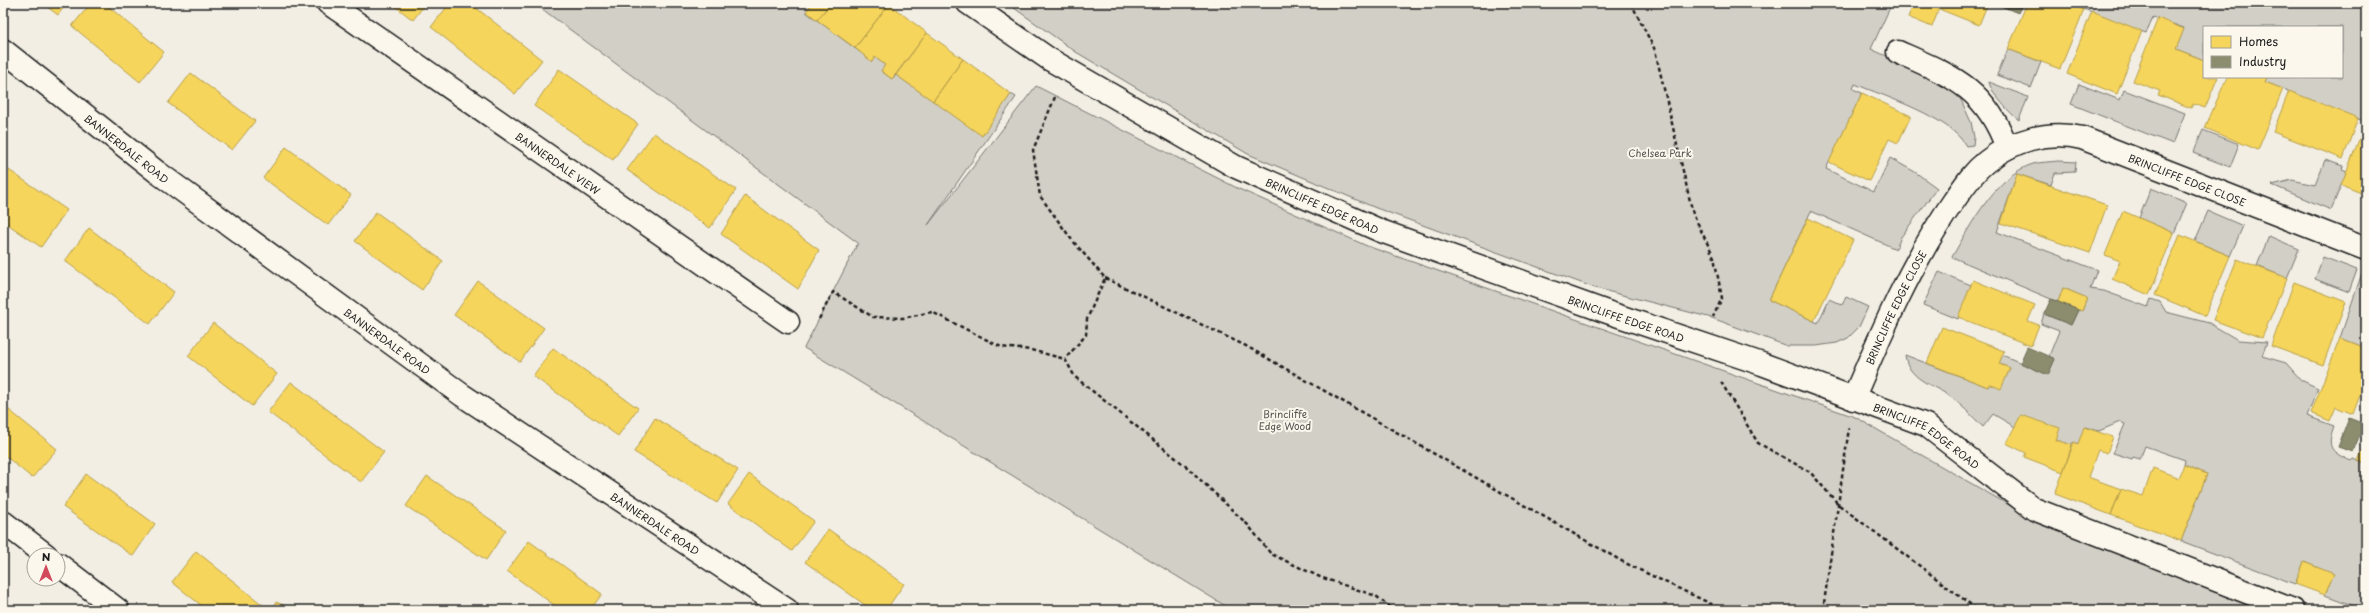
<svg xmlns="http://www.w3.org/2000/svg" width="2369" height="613" font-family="'Playpen Sans',sans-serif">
<rect width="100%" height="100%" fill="#f2eee4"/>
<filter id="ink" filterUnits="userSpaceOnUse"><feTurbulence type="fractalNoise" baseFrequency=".025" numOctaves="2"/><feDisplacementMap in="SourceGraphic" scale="8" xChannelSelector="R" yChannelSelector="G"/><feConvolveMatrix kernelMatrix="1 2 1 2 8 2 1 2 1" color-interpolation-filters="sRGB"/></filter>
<g filter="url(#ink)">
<!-- green -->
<path fill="#d2cfc6" stroke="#777671" d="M534 3H808L811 5 806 12 872 61 875 57 885 65 881 71 892 79 896 75 982 135 1011 94 1016 97 928 225 1036 86 1239 189 1367 246 1855 417 2037 521 2259 610H1232L804 348 858 243Z
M1007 3H1892L1871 49 1948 84 1961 100 1971 122 1974 137 1973 145 1966 146C1950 117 1886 97 1855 84L1853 89 1862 93 1826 169 1874 192 1890 158 1915 172 1937 188 1901 237 1896 249 1811 211 1769 300 1818 323 1829 299 1842 305 1846 297 1868 307 1859 327 1848 338 1837 343 1816 346H1787L1712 318 1595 288 1376 208 1248 154 1076 52Z
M2068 3H2366V122L2265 82 2267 77H2342V27H2204V60L2176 49 2184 28 2153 17 2146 33Z
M2008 49 2041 62 2031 88 1997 75Z
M1989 82 2028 97 2019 120C2011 115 1990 91 1989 82Z
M2079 84 2120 100 2124 90 2185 113 2173 144 2071 104Z
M2203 130 2239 144 2230 167 2193 153Z
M2325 160 2343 166 2342 169 2347 171 2331 210 2272 185 2292 180 2315 185Z
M2058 161 2076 162 2075 172 2055 173 2051 185 2017 174 1997 232 2097 270 2090 289 2104 291 2148 307 2151 299 2160 302 2166 312 2209 323 2238 340 2267 342 2262 356 2286 363 2301 380 2318 388 2307 416 2334 426C2326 448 2331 452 2351 461L2353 459 2366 464V610L2325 595 2333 574 2304 562 2295 584 2181 541 2207 474 2184 465 2185 460 2145 446 2140 459 2133 457 2132 459 2113 453 2125 424 2120 422 2099 431 2085 427 2078 444 2074 442 2072 445 2015 427 1993 414 1983 427C1972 416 1961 404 1948 395 1931 384 1908 379 1905 355L1988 387 1989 384 2001 388 2010 368 1999 364 2002 355 2048 374 2055 359 2049 356 2059 331 2041 324 2044 314 2071 325 2078 310 2082 311 2087 298 2063 288 2058 302 1952 257C1970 226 1996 175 2033 164 2041 162 2050 162 2058 161Z
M2151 188 2187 203 2174 233 2139 218Z
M2208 211 2243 226 2230 256 2195 241Z
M2269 236 2299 249 2287 278 2257 266Z
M2323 257 2357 270 2349 292 2315 279Z
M1939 272 1971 285 1958 319 1923 305Z
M2362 273 2366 274V348L2340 338Z"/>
<!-- homes -->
<path fill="#f6d55c" stroke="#b59e49" d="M42 3H67L58 15Z
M91 3H104L164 52 140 82 72 26Z
M391 3H426L413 20Z
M450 3H470L542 60 515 94 431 27Z
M808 3H831L817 20 806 11 811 5Z
M831 3H887L889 4 855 48 817 20Z
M1914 3H1988L1979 25 1939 9 1932 27 1908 17Z
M2027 3H2068L2084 10 2060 69 2008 49Z
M889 4 927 33 892 79 881 71 885 65 875 57 872 62 855 48Z
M2092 11 2142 31 2117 94 2067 74Z
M2158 18 2184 29 2176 49 2204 60V77H2218L2205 108 2193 104 2191 108 2158 95 2160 91 2133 81Z
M927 33 963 59 933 101 896 75Z
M963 59 1011 94 982 136 933 101Z
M559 69 638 124 613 160 534 106Z
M191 73 255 121 232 150 168 103Z
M2227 77H2267L2265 82 2283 89 2258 150 2205 128Z
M2289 91 2358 118 2343 159 2273 132Z
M1862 93 1911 116 1898 143 1889 139 1869 181 1829 162Z
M2366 122V195L2341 185Z
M654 133 736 190 710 228 627 170Z
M286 147 351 195 328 225 263 178Z
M3 166 67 210 41 247 3 221Z
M2017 174 2107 205 2090 253 2001 223Z
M745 196 819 250 798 289 721 234Z
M2123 211 2174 233 2149 295 2112 279 2120 261 2105 255Z
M376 212 443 261 422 290 355 241Z
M1808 218 1853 240 1814 321 1769 300Z
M89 228 174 292 150 324 65 261Z
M2180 235 2230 256 2205 316 2155 295Z
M2237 259 2287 278 2262 338 2213 320Z
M1973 280 2035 305 2028 321 2039 325 2031 346 1958 317Z
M478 281 544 328 520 362 454 315Z
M2294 282 2346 302 2323 365 2271 346Z
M2063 288 2087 298 2082 311 2058 302Z
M213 323 277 374 252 406 188 356Z
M1942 327 2004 351 1999 364 2010 368 2001 389 1989 384 1988 387 1927 363Z
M2340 338 2366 348V379L2353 414 2336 407 2330 421 2311 413Z
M553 348 638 408 618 436 533 376Z
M291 382 384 452 361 482 268 412Z
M3 405 57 449 32 478 3 454Z
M2021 415 2060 428 2056 440 2072 445 2063 472 2024 457 2026 453 2006 443Z
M655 418 738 470 717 503 634 452Z
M2084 427 2113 437 2107 453 2098 450 2088 477 2121 489 2111 515 2055 494 2074 442 2078 444Z
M2366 441V464L2358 461Z
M2184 465 2207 474 2181 541 2111 515 2121 489 2143 496 2153 468 2179 478Z
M86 474 155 524 133 556 63 507Z
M749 474 814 521 792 551 728 504Z
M427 476 506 530 486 560 406 506Z
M828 529 904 584 886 610H872L805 562Z
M529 541 602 594 590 610H561L507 571Z
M196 551 264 606 261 610H207L172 582Z
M2304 562 2334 574 2325 595 2295 584Z
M276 602 294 610H273Z"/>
<!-- industry -->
<path fill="#8c8c6e" stroke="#6a6a55" d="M1994 3H2023L2018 13Z
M2051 299 2078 310 2071 325 2044 314Z
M2027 347 2055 359 2048 375 2020 363Z
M2349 418 2364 424 2353 452 2338 447Z"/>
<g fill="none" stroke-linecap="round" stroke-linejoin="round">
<defs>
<g id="minor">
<path id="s1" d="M328 3 788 322"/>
<path id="s2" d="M968 3 1049 59 1236 167 1381 231 1607 312 1762 364 1926 425 2034 509 2293 610"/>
<path id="s3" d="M3 50 157 172 462 395 787 610"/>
<path d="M1898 52C1952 76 1986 88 2007 148"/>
<path id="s4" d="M1853 399C1882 331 1911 263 1953 202 1963 188 1972 173 1986 162 2013 140 2048 130 2082 138L2366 249"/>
<path d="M3 522 46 555"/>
<path d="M58 564 118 610"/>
</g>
</defs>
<!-- minor casing -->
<use href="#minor" stroke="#1c1c1c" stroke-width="25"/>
<!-- path -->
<path stroke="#1c1c1c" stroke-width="2.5" stroke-dasharray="4 3" stroke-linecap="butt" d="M1631 3 1655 50 1693 214 1714 257 1722 298 1713 317
M1055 97 1033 150 1040 196 1072 240 1105 278 1087 319 1086 335 1065 359
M1105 278 1246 346 1625 563 1724 610
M819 319 833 292 873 317 903 318 932 312 1001 347 1031 350 1065 359 1075 377 1187 467 1248 525 1271 554 1320 577 1376 596 1394 610
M1721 382 1758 443 1810 472 1839 505 1978 610
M1823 610 1849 428"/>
<!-- minor -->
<use href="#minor" stroke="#fbf7ec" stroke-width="22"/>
</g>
</g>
<g text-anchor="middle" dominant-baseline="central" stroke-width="4" stroke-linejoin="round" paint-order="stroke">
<!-- street labels -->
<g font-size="10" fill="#1c1c1c" stroke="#fbf7ec">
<text stroke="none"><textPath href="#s3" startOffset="158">BANNERDALE ROAD</textPath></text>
<text stroke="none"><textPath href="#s1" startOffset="280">BANNERDALE VIEW</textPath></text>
<text stroke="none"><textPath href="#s4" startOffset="489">BRINCLIFFE EDGE CLOSE</textPath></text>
<text stroke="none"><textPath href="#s2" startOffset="409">BRINCLIFFE EDGE ROAD</textPath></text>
<text stroke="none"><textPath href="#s4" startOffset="101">BRINCLIFFE EDGE CLOSE</textPath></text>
<text stroke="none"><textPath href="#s2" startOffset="733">BRINCLIFFE EDGE ROAD</textPath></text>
<text stroke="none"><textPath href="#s3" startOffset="482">BANNERDALE ROAD</textPath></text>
<text stroke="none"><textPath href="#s2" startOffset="1057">BRINCLIFFE EDGE ROAD</textPath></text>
<text stroke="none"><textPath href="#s3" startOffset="806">BANNERDALE ROAD</textPath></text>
</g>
<!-- park labels -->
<g font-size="10" fill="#53524f" stroke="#fbf7ec">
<text x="1660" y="152">Chelsea Park</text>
<text x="1285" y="413">Brincliffe<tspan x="1285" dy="12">Edge Wood</tspan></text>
</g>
</g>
<!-- margin -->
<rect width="2369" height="613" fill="none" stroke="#fbf7ec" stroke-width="16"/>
<rect x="8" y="8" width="2353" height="597" fill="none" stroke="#1c1c1c" stroke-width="1.5" filter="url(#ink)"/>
<!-- legend -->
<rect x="2203" y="26" width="140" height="52" fill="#fbf7ec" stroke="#a29f99"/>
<rect x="2211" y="36" width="20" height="12" fill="#f6d55c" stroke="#a29f99"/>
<text x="2239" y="46" font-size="12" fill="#1c1c1c">Homes</text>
<rect x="2211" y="56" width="20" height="12" fill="#8c8c6e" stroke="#a29f99"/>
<text x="2239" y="66" font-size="12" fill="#1c1c1c">Industry</text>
<!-- north arrow -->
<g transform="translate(46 567)"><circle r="19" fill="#fbf7ec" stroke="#a29f99"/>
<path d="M0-3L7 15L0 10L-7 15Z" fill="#d1495b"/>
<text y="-6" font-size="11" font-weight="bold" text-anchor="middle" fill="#1c1c1c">N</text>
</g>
</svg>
